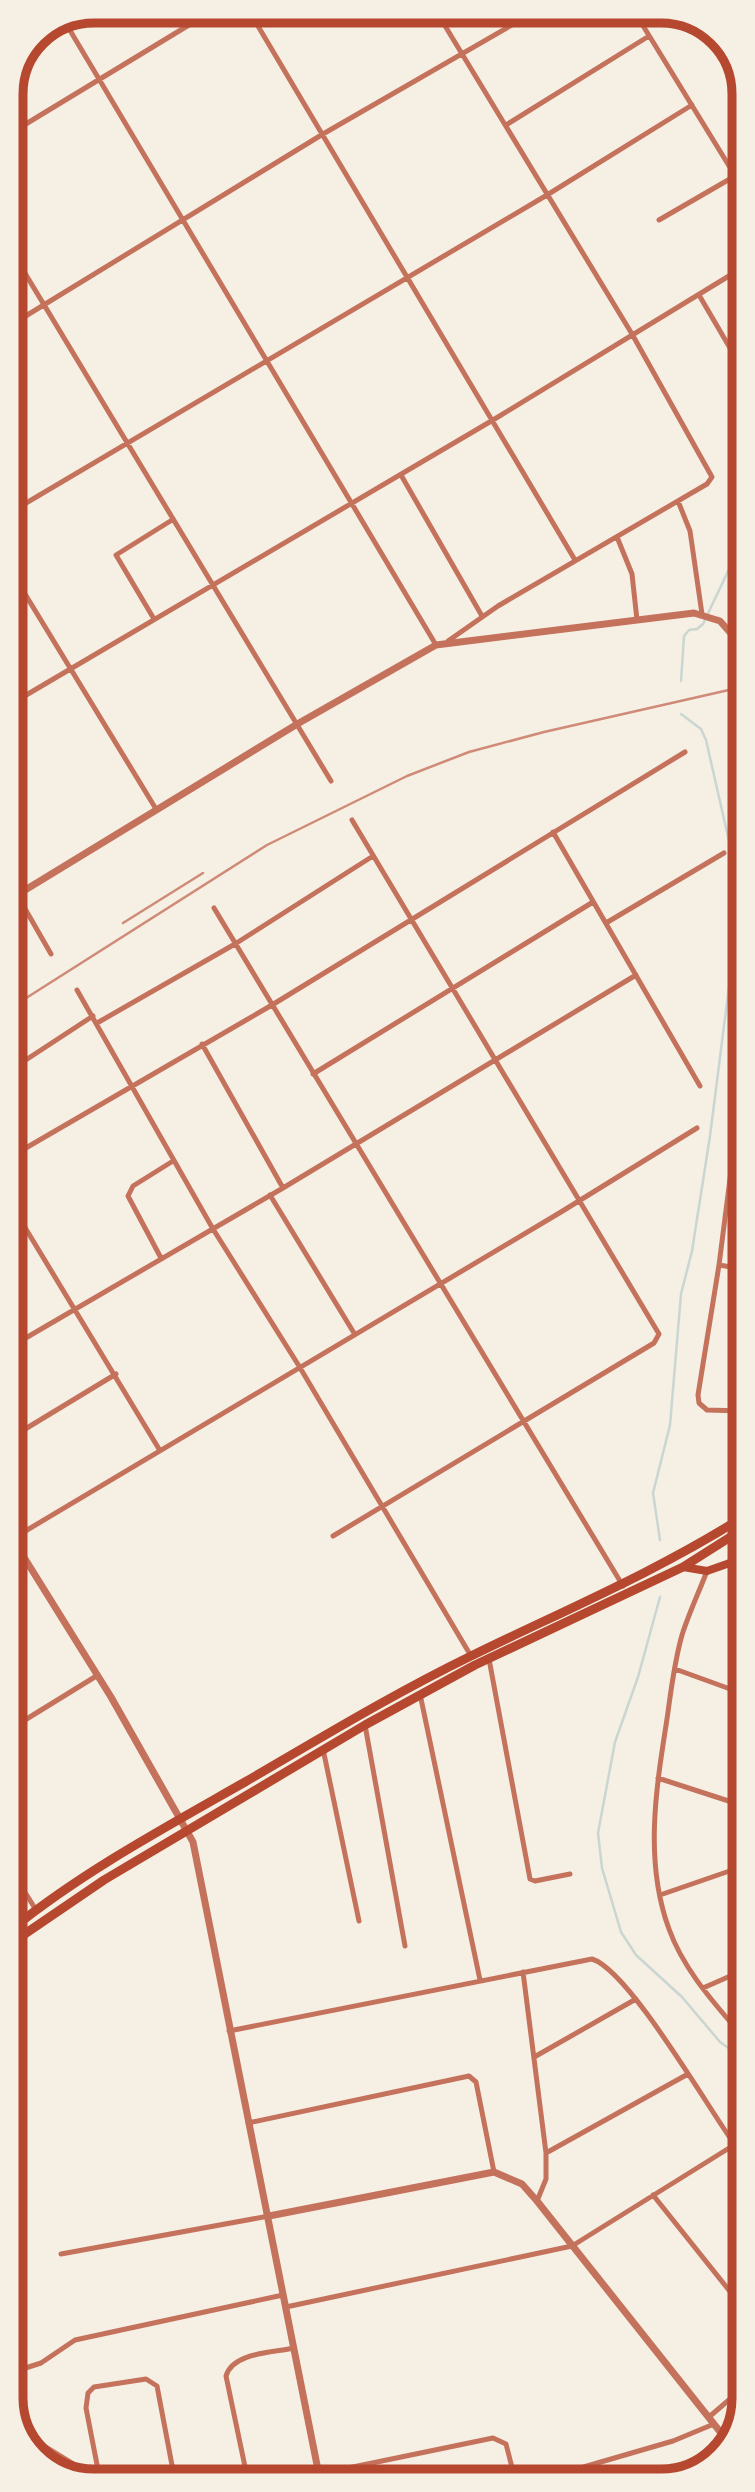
<svg xmlns="http://www.w3.org/2000/svg" width="755" height="2492" font-family="Karla,sans-serif">
<rect width="100%" height="100%" fill="#f6efe4"/>
<g fill="none" stroke-linecap="round" stroke-linejoin="round">
<!-- stream -->
<path stroke="#c9d6d2" stroke-width="2.5" d="M742 433V517
M681 681 684 636 689 630 697 629 703 624 740 546 742 531
M660 1540 653 1493 670 1425 681 1294 692 1251 710 1136 738 916 739 885 706 740 701 729 681 714
M660 1597 638 1677 615 1742 598 1833 602 1868 621 1932 636 1955 682 1997 720 2042 744 2059"/>
<!-- minor -->
<path stroke="#c5725c" stroke-width="5" d="M249 11 575 560
M436 11 632 334 712 477 707 484 498 606 448 641
M634 11 742 187
M65 22 436 645
M506 125 649 36
M11 133 212 11
M659 220 735 176
M11 250 331 781
M699 295 737 360
M11 325 323 134 536 11
M401 475 482 616
M678 501 690 531 702 614
M11 512 547 195 692 105
M617 537 632 574 637 620
M11 571 156 809
M154 619 116 555 172 520
M733 634 742 622
M11 704 493 420 742 268
M553 832 700 1086
M12 886 51 954
M214 908 623 1586
M606 923 724 853
M77 990 213 1229 299 1366 471 1656
M97 1023 235 944 373 856
M202 1044 283 1188
M12 1069 93 1016
M313 1074 593 902
M743 1077 719 1265 698 1395 699 1403 707 1410 743 1411
M12 1156 272 1005 685 752
M270 1195 354 1333
M12 1206 159 1449
M161 1258 128 1196 133 1186 173 1161
M719 1265 743 1269
M12 1346 283 1188 636 975
M12 1437 116 1374
M333 1536 654 1343 659 1334 352 820
M12 1539 561 1212 697 1128
M707 1571C699 1592 689 1613 682 1635 674 1663 671 1691 667 1719 656 1789 644 1861 669 1929 684 1971 716 2005 744 2038
M489 1659 530 1879 535 1881 570 1874
M675 1669 744 1694
M420 1694 480 1980
M365 1725 405 1946
M12 1728 98 1675
M323 1749 359 1921
M658 1778 744 1806
M13 1873 36 1910
M660 1895 744 1866
M523 1972 546 2153V2179L537 2201
M703 1988 744 1970
M229 2031 592 1959C631 1971 714 2119 744 2158
M536 2056 636 1999
M248 2123 469 2076 476 2082 494 2172
M546 2153 688 2074
M653 2195 744 2309
M61 2254 269 2216
M286 2307 572 2246 734 2145
M13 2372 41 2363 75 2340 283 2295
M709 2417 744 2387
M25 2438 39 2443 101 2481
M319 2474 493 2438 506 2444 515 2479
M556 2475 673 2441 714 2424
M100 2480 86 2408 88 2393 94 2387 146 2379 157 2386 175 2481
M248 2481 226 2376C233 2352 273 2353 294 2348"/>
<!-- tertiary -->
<path stroke="#c5725c" stroke-width="7" d="M12 898 299 723 436 645 694 613 720 621 742 646
M12 1538 111 1697 193 1842 320 2480
M269 2216 494 2172 522 2184 537 2201 729 2443"/>
<!-- secondary -->
<path stroke="#b5482f" stroke-width="8" d="M683 1567 707 1571 744 1558"/>
<!-- primary -->
<path stroke="#b5482f" stroke-width="9" d="M13 1928C84 1871 166 1827 245 1782 319 1739 393 1694 471 1656 563 1611 656 1572 743 1517
M13 1942 104 1880 365 1725 475 1665 683 1567 743 1529"/>
<!-- rail -->
<path stroke="#cf8b77" stroke-width="2.5" d="M123 923 203 873
M12 1007 267 845 407 776 469 752 544 732 742 687"/>
</g>
<!-- crop -->
<path d="M0 0H755V2492H0ZM94 23H661A71 71 0 0 1 732 94V2398A71 71 0 0 1 661 2469H94A71 71 0 0 1 23 2398V94A71 71 0 0 1 94 23Z" fill="#f6efe4" fill-rule="evenodd"/>
<path fill="none" stroke="#b5482f" stroke-width="9" d="M94 23H661A71 71 0 0 1 732 94V2398A71 71 0 0 1 661 2469H94A71 71 0 0 1 23 2398V94A71 71 0 0 1 94 23Z"/>
</svg>
